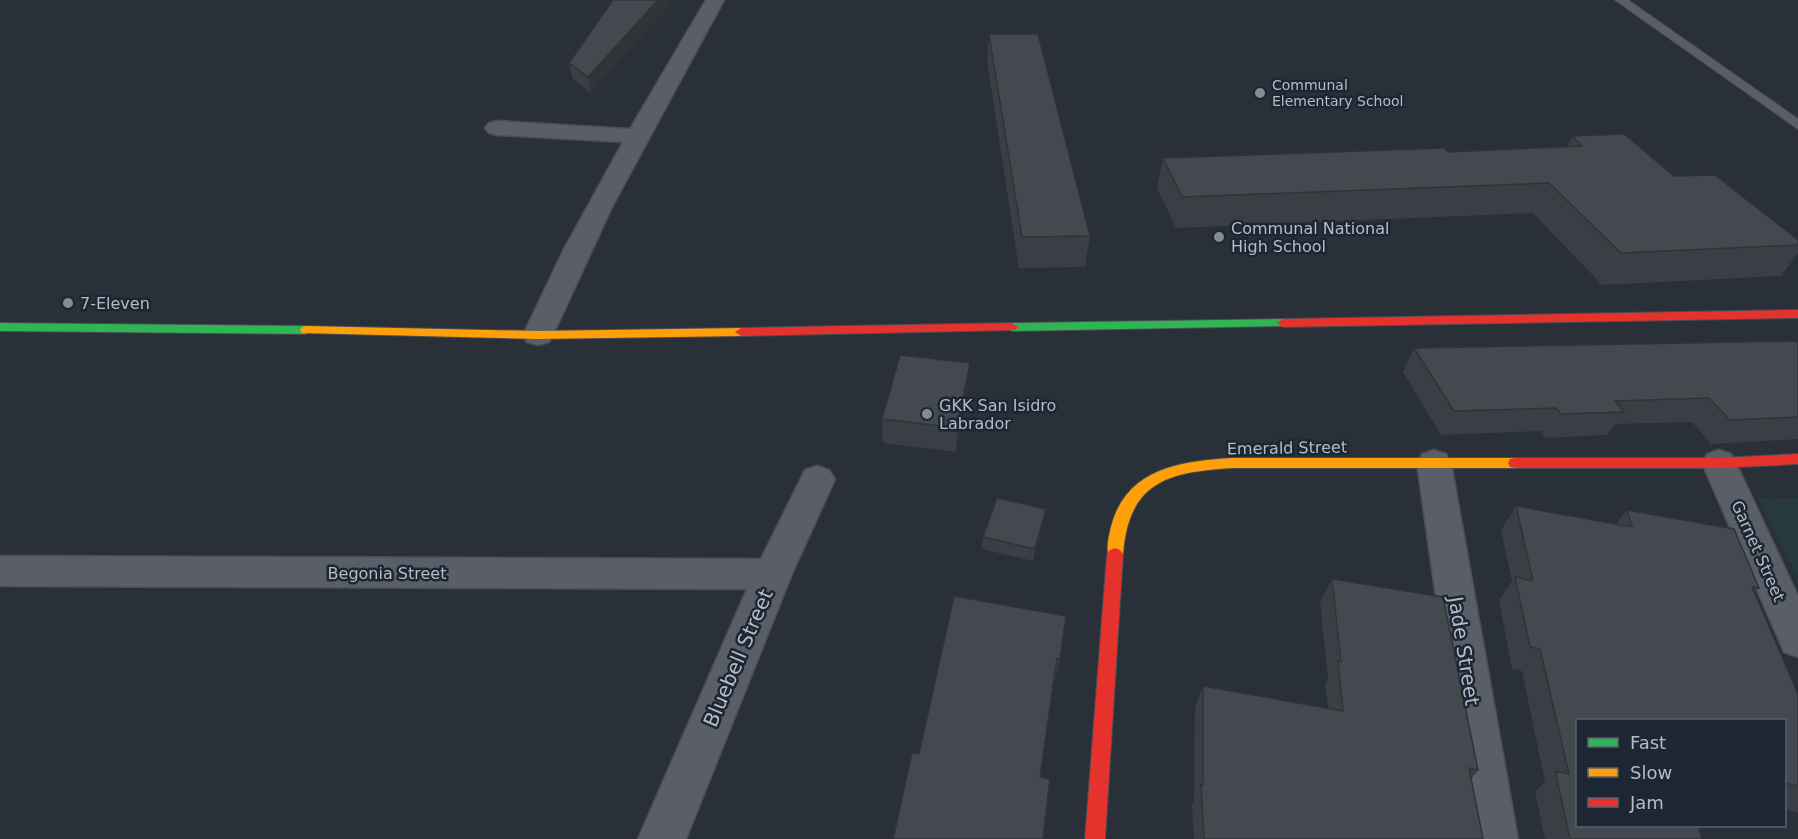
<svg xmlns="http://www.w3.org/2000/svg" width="1798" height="839" font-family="'DejaVu Sans',sans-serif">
<rect width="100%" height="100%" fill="#2a3038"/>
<!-- green -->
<path fill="#273a3e" d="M1798 498V577L1759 499Z"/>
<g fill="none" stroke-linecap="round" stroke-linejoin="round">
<defs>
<path id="lane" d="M1615 0H1628L1798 119V129Z"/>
<path id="street" d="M706 0H724L612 207 553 335 549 342 538 345 527 342 523 335 564 249 623 142 497 135 489 133 485 128 489 123 497 121 630 129Z
M1434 450 1446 454 1451 463 1518 839H1470L1417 463 1422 454Z
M1719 450 1731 454 1736 463 1798 596V657L1784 652 1702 463 1707 454Z
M817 466 829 470 835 479 792 574 686 839H638L747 589 0 586V556L761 559 805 470Z"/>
<path id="fast" d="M1283 319 1287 320 1289 323 1287 326 1012 331 1006 327 1012 323Z
M0 323 306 326 312 330 306 334 0 331Z"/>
<path id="slow" d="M306 326 538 331 741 328 747 332 741 336 538 339 302 333 300 330 302 327Z
M1233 458H1515L1520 459 1522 463 1520 467 1515 468H1233C1168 472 1129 481 1123 554L1120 558 1115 560 1110 558C1105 550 1109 536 1111 527 1126 468 1181 461 1233 458Z"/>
<path id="jam" d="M1798 310V318L1283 327 1277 323 1283 319Z
M1012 323 1018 327 1016 330 741 336 735 332 741 328Z
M1798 454V464L1719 468H1515L1510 467 1508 463 1510 459 1515 458H1719Z
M1115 548 1120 550 1123 554 1105 839H1085L1107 554 1110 550Z"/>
</defs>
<!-- lane casing -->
<use href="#lane" stroke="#484c53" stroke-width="2"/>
<!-- street casing -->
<use href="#street" stroke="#484c53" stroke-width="3"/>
<!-- fast casing -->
<use href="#fast" stroke="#484c53" stroke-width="2"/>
<!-- slow casing -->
<use href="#slow" stroke="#484c53" stroke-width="2"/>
<!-- jam casing -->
<use href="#jam" stroke="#484c53" stroke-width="2"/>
<!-- lane -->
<use href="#lane" fill="#5a5e66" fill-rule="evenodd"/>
<!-- street -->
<use href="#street" fill="#5a5e66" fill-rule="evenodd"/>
<!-- fast -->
<use href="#fast" fill="#30b455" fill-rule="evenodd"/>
<!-- slow -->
<use href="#slow" fill="#ff9f0a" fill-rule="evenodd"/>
<!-- jam -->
<use href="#jam" fill="#e5322d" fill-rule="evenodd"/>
</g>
<!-- wall -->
<path fill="#3a3f45" d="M613 0 591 93 573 79 569 63Z
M989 34 1090 236 1085 267 1019 268 987 61Z
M1572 136 1674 176 1798 240V253L1781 276 1602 285 1533 213 1176 228 1157 188 1163 158 1448 152 1567 147Z
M1798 341V439L1711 444 1692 422 1615 424 1607 435 1546 438 1541 431 1441 435 1403 372 1414 348Z
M970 363 968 386 956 452 883 443 882 419Z
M1516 506 1616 524 1627 510 1759 588 1754 592 1798 694V813L1785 810V720H1578L1702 839H1545L1535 792 1545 782 1522 671 1512 669 1499 600 1512 581 1501 530Z
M1044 522 1033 561 982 549 983 537Z
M1332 579 1478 770 1471 779 1483 839H1194L1192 805 1194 800 1195 708 1203 686 1328 708 1325 684 1328 679 1320 602Z
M954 596 1060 659 1055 681H1053L1040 777 919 754Z"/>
<!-- shaded-wall -->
<path fill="#303338" d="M658 0H674L591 93 588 77Z
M970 363 968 386 956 452 957 428Z
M1046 509 1044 522 1033 561 1035 549Z"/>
<!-- building -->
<path fill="#444950" stroke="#303338" stroke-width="1.5" d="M613 0H658L588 77 569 63Z
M989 34H1038L1090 236 1022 237Z
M1624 134 1674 176 1715 175 1798 240V245L1621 253 1549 183 1182 197 1163 158 1445 148 1448 152 1582 146 1572 136Z
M1798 341V417L1730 420 1709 398 1615 401 1624 412 1561 414 1556 408 1454 411 1414 348Z
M900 355 970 363 957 428 882 419Z
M997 498 1046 509 1035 549 983 537Z
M1516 506 1632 527 1627 510 1734 529 1759 588 1752 587 1798 694V786L1785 783V720H1578V825H1698L1702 839H1570L1555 771 1569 774 1540 649 1530 647 1515 577 1533 581Z
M1332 579 1443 597 1478 770 1469 768 1483 839H1204L1201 784 1203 785V686L1343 711 1338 661 1341 662Z
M954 596 1066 616 1060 659 1057 658 1040 777 1050 779 1043 839H893L912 753 919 754Z"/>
<!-- markers -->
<g fill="#848b96" stroke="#1d2633" stroke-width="2">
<circle cx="1260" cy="93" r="6"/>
<circle cx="1219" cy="237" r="6"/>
<circle cx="68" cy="303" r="6"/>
<circle cx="927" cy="414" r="6"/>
</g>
<g text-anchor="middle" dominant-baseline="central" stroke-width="5" stroke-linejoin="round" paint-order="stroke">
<!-- far-poi labels -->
<g font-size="14" fill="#b4bcc9" stroke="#1d2633" text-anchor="start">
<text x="1272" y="85">Communal<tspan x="1272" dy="16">Elementary School</tspan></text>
</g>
<!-- poi labels -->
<g font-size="16" fill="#b4bcc9" stroke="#1d2633" text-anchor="start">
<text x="1231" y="228">Communal National<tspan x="1231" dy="18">High School</tspan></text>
<text x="80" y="303">7-Eleven</text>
<text x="939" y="405">GKK San Isidro<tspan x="939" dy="18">Labrador</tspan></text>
</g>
<!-- street labels -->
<g font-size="16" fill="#b4bcc9" stroke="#1d2633">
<text transform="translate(1287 448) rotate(-1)">Emerald Street</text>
<text transform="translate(1758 551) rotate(66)">Garnet Street</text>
<text x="387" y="573">Begonia Street</text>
</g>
<!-- near-street labels -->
<g font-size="20" fill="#b4bcc9" stroke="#1d2633">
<text transform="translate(1464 651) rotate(81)">Jade Street</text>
<text transform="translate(738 658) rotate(-67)">Bluebell Street</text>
</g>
</g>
<!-- legend -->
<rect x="1576" y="719" width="210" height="108" fill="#1d2633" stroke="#59626f" stroke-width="1.5"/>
<rect x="1588" y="738" width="30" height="9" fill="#30b455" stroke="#59626f" stroke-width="1.5"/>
<text x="1630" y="749" font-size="18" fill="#b4bcc9">Fast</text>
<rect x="1588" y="768" width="30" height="9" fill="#ff9f0a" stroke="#59626f" stroke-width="1.5"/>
<text x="1630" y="779" font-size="18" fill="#b4bcc9">Slow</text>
<rect x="1588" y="798" width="30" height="9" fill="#e5322d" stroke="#59626f" stroke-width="1.5"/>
<text x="1630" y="809" font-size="18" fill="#b4bcc9">Jam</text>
</svg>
